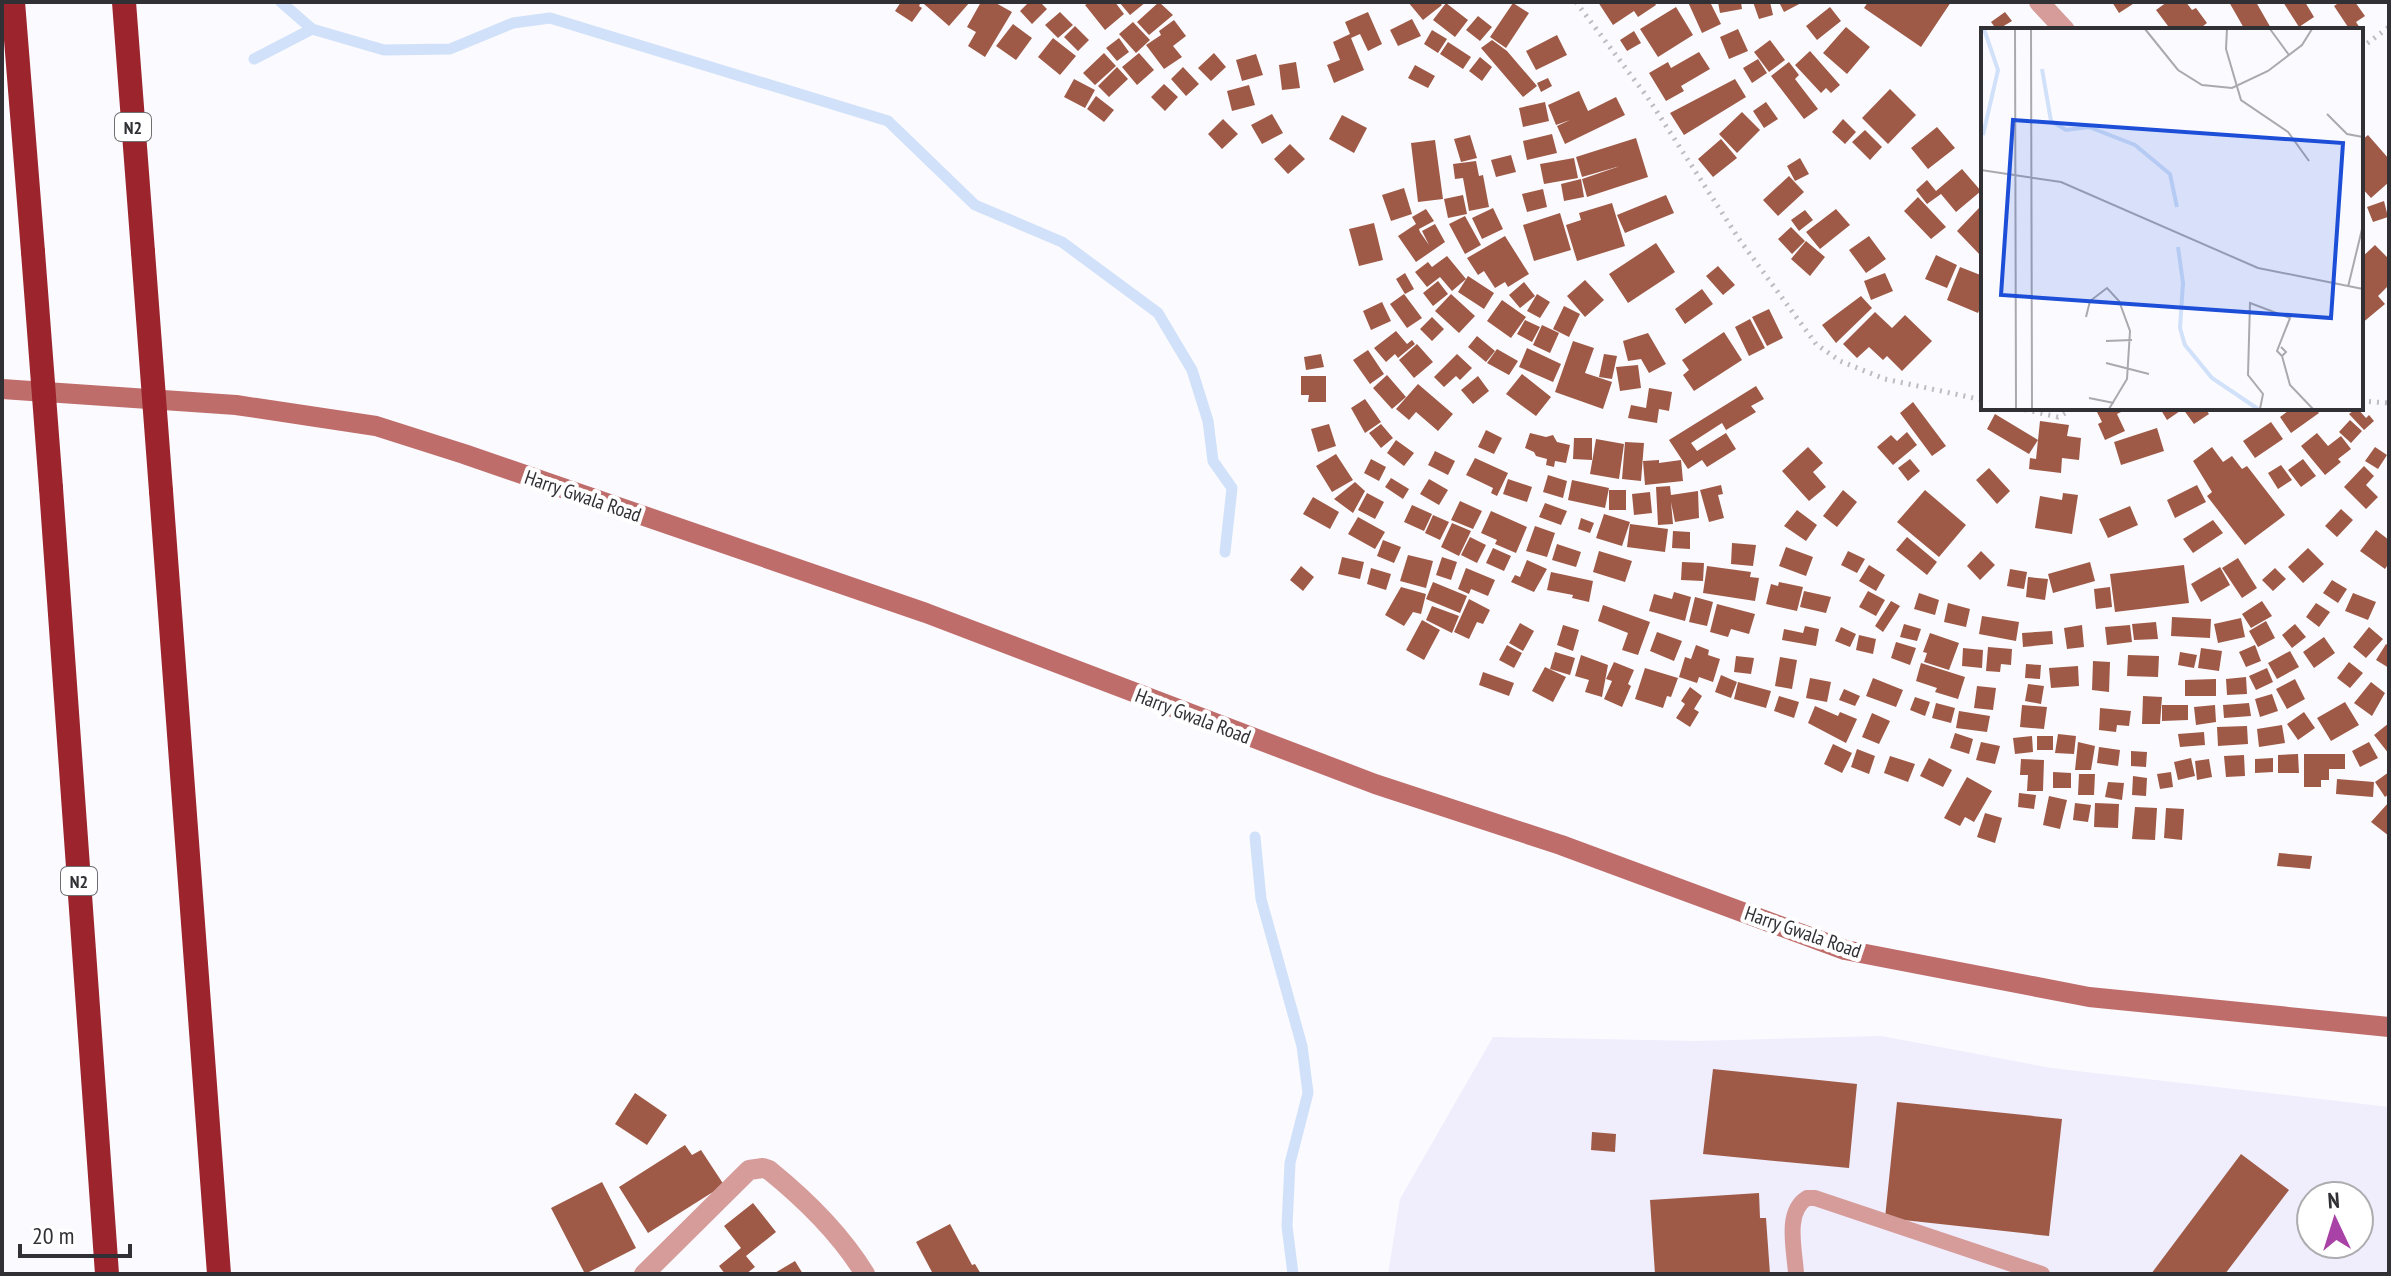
<svg xmlns="http://www.w3.org/2000/svg" width="2391" height="1276" font-family="'PT Sans Narrow',sans-serif">
<rect width="100%" height="100%" fill="#fbfaff"/>
<!-- built -->
<path fill="#f0edfd" fill-rule="evenodd" d="M1881 1036 2051 1068 2389 1107V1274H1388L1400 1199 1493 1037 1695 1041ZM2311 1196H2359V1244H2311Z"/>
<g fill="none" stroke-linecap="round" stroke-linejoin="round">
<!-- stream -->
<path stroke="#d0e1f9" stroke-width="11" d="M281 2 312 29 384 50 450 49 513 23 550 18 888 121 975 205 1062 242 1158 313 1192 370 1208 421 1213 461 1232 488 1225 552
M254 59 312 29
M1255 837 1261 899 1302 1046 1308 1093 1290 1163 1287 1226 1293 1274"/>
</g>
<!-- building -->
<path fill="#9e5a46" d="M901 2H921L919 6 922 8 912 22 895 11Z
M926 2H970L949 26 924 4Z
M981 2H994L1012 12 985 57 968 46 976 32 967 27Z
M1029 2H1040L1047 9 1032 24 1020 11Z
M1090 2H1115L1124 14 1105 30 1085 5Z
M1119 2H1146L1130 15Z
M1159 2 1173 15 1149 35 1137 22Z
M1408 2H1439L1442 5 1423 20Z
M1598 2H1654L1656 5 1638 17 1634 11 1613 25Z
M1688 2H1710L1721 24 1702 33Z
M1718 2H1741L1742 9 1720 13Z
M1753 2H1770L1773 15 1759 19Z
M1779 2H1803L1784 12Z
M1868 2H1951L1921 47 1864 8Z
M2112 2H2136L2119 13Z
M2167 2H2186L2192 10 2196 8 2207 23 2198 30H2171L2156 10Z
M2229 2H2256L2272 30H2245Z
M2283 2H2305L2314 17 2299 27Z
M2340 2H2355L2365 16 2356 22 2360 28 2358 30H2350L2334 6Z
M1446 3 1468 20 1455 37 1433 20Z
M1513 3 1529 13 1506 48 1490 37Z
M1676 7 1693 35 1658 57 1640 29Z
M1830 7 1841 21 1817 40 1806 26Z
M1060 12 1073 25 1058 38 1045 25Z
M1368 12 1382 44 1368 51 1360 34 1351 38 1364 70 1334 83 1327 65 1340 60 1333 42 1350 34 1345 22Z
M2005 12 2012 21 1997 30 1991 22Z
M1478 16 1492 27 1480 41 1466 30Z
M1412 19 1421 36 1398 46 1390 30Z
M1174 20 1186 36 1173 46 1182 57 1164 69 1146 45 1161 35 1159 31Z
M1133 22 1150 40 1136 53 1119 34Z
M1013 24 1032 38 1016 60 996 46Z
M1075 26 1089 40 1078 51 1064 37Z
M1846 27 1870 47 1847 74 1823 53Z
M1738 29 1748 51 1729 59 1720 37Z
M1432 30 1447 39 1438 53 1424 44Z
M1634 31 1641 43 1627 51 1620 40Z
M1557 35 1567 55 1536 70 1526 51Z
M1053 38 1076 56 1060 75 1038 57Z
M1119 38 1129 52 1117 61 1106 48Z
M1492 40 1507 51 1537 86 1523 97 1481 48Z
M1770 40 1785 60 1769 72 1754 52Z
M1448 42 1471 57 1463 69 1440 54Z
M1810 51 1840 85 1831 93 1826 88 1821 93 1795 65Z
M1699 52 1710 69 1681 86 1684 91 1666 101 1649 73 1668 62 1671 68Z
M1104 53 1116 66 1095 85 1083 73Z
M1139 53 1154 70 1137 85 1122 67Z
M1214 53 1226 67 1211 81 1198 68Z
M1256 54 1263 75 1242 81 1236 60Z
M1480 57 1492 67 1482 81 1469 71Z
M1758 59 1767 73 1752 83 1743 68Z
M1296 62 1300 88 1282 90 1279 65Z
M1789 62 1799 75 1795 79 1818 109 1804 119 1771 76Z
M1415 65 1435 76 1428 88 1408 78Z
M1117 67 1128 79 1109 97 1098 86Z
M1183 67 1199 84 1186 96 1171 79Z
M1548 78 1552 86 1541 92 1537 83Z
M1074 79 1095 90 1085 108 1064 97Z
M1735 79 1746 97 1684 135 1670 113Z
M1164 84 1178 97 1165 111 1151 97Z
M1249 85 1255 105 1232 111 1227 91Z
M1890 89 1916 115 1888 144 1862 118Z
M1579 91 1588 111 1616 97 1625 115 1565 144 1557 126 1570 120 1556 125 1548 105Z
M1096 96 1114 110 1104 122 1087 109Z
M1545 102 1549 121 1523 127 1519 108Z
M1766 102 1778 119 1764 128 1753 111Z
M1742 112 1760 130 1737 153 1719 134Z
M1272 114 1283 133 1262 144 1251 125Z
M1342 115 1367 128 1354 153 1329 139Z
M1223 119 1238 134 1222 149 1208 134Z
M1843 119 1856 132 1845 144 1832 132Z
M1937 127 1955 148 1928 169 1911 148Z
M1865 130 1882 147 1870 160 1852 142Z
M1552 134 1557 153 1527 160 1523 141Z
M1470 135 1477 158 1461 162 1454 139Z
M2368 135 2389 159V182L2371 198 2361 187V141Z
M1636 138 1648 177 1587 197 1582 179 1620 166 1582 177 1576 157Z
M1721 139 1737 158 1713 177 1698 159Z
M1435 140 1443 199 1418 202 1411 143Z
M1290 144 1305 159 1288 174 1274 159Z
M1511 155 1516 172 1496 177 1491 160Z
M1574 158 1578 178 1544 184 1540 164Z
M1800 158 1809 174 1795 181 1787 166Z
M1476 161 1479 176 1483 175 1489 207 1469 211 1463 178 1455 179 1453 164Z
M1962 169 1981 191 1956 212 1941 194 1927 204 1916 190 1927 180 1936 191Z
M1789 176 1804 192 1778 216 1763 200Z
M1581 179 1584 197 1564 201 1561 184Z
M1404 188 1412 214 1391 221 1382 195Z
M1543 189 1547 207 1527 212 1522 194Z
M1463 195 1467 214 1448 218 1444 199Z
M1666 195 1674 213 1625 233 1617 215Z
M1918 197 1946 227 1931 239 1904 211Z
M2384 201 2388 217 2373 222 2367 207Z
M1612 203 1625 246 1577 261 1566 225 1581 220 1579 213Z
M1493 208 1503 229 1482 239 1472 218Z
M1979 208 1983 212 1981 256 1957 231Z
M1426 209 1434 221 1419 229 1420 232 1429 245 1422 231 1435 224 1445 242 1416 262 1398 236 1416 224 1412 217Z
M1836 209 1850 225 1820 249 1806 232Z
M1805 210 1813 220 1799 231 1791 220Z
M1560 213 1571 250 1534 261 1523 225Z
M1465 216 1481 245 1465 254 1449 224Z
M1374 223 1383 260 1359 266 1349 229Z
M1791 227 1805 241 1792 254 1778 239Z
M1505 236 1529 274 1508 287 1505 282 1495 288 1484 271 1478 275 1467 258Z
M1869 236 1886 259 1866 273 1849 250Z
M1806 241 1825 257 1810 276 1791 259Z
M1656 243 1675 272 1628 303 1609 274Z
M2375 245 2389 259V285L2378 296 2385 304 2361 324V258Z
M1936 255 1957 265 1947 288 1925 279Z
M1447 256 1466 279 1452 291 1440 277 1427 287 1415 272 1428 262 1432 267Z
M1718 266 1735 285 1723 295 1706 276Z
M1960 267 1983 276V301L1978 313 1947 300Z
M1405 273 1414 289 1405 294 1396 279Z
M1885 273 1893 291 1871 300 1864 281Z
M1468 276 1494 293 1484 309 1458 292Z
M1585 280 1604 300 1585 317 1567 296Z
M1438 281 1448 294 1433 306 1423 293Z
M1524 282 1535 296 1520 308 1509 295Z
M1702 289 1713 304 1685 324 1675 309Z
M1404 294 1422 318 1407 328 1390 304Z
M1451 294 1475 316 1459 333 1435 311Z
M1537 294 1550 302 1540 318 1527 311Z
M1861 296 1872 308 1836 343 1822 325Z
M1502 300 1526 317 1511 338 1487 321Z
M1382 302 1391 321 1371 330 1363 311Z
M1564 306 1580 314 1569 337 1553 329Z
M1769 309 1783 338 1767 346 1752 317Z
M1875 312 1892 328 1905 315 1932 341 1902 371 1887 356 1883 360 1869 347 1857 358 1843 344Z
M1432 317 1444 329 1432 341 1420 329Z
M1750 319 1765 348 1749 356 1735 327Z
M1525 320 1540 327 1532 342 1517 334Z
M1542 325 1559 333 1550 353 1533 345Z
M1396 331 1407 344 1412 340 1415 344 1398 358 1395 354 1386 362 1374 348Z
M1724 332 1742 360 1694 391 1683 375 1689 370 1682 360Z
M1648 333 1666 364 1649 373 1641 359 1628 361 1623 341Z
M1477 336 1495 351 1486 362 1468 347Z
M1573 341 1594 348 1585 373 1612 382 1603 409 1555 392Z
M1417 344 1433 362 1414 378 1399 360Z
M1527 348 1561 364 1553 382 1519 367Z
M1497 349 1518 361 1509 375 1487 363Z
M1368 350 1384 374 1370 384 1353 360Z
M1321 354 1324 367 1306 370 1304 357Z
M1457 354 1472 368 1460 380 1456 376 1444 387 1434 377Z
M1604 354 1617 356 1612 379 1599 377Z
M1638 365 1641 388 1620 391 1616 367Z
M1522 374 1551 397 1536 416 1506 394Z
M1387 375 1406 397 1392 409 1373 388Z
M1301 376H1326V402H1308L1309 395H1301Z
M1478 376 1489 391 1473 404 1461 390Z
M1418 384 1453 414 1438 431 1416 412 1409 420 1396 409Z
M1756 386 1764 399 1751 406 1756 412 1726 430 1722 423 1691 443 1697 451 1726 433 1736 449 1707 467 1702 460 1688 469 1669 440Z
M1649 388 1672 392 1669 411 1659 409 1657 423 1628 418 1631 405 1646 408Z
M1365 399 1381 422 1365 433 1351 408Z
M1913 402 1946 446 1932 456 1900 413Z
M2095 408H2121L2123 411 2117 414 2125 431 2105 440 2098 424 2102 422Z
M2163 408H2205L2209 414 2194 424 2183 409 2167 420 2161 410Z
M2292 408H2315L2319 413 2291 433 2280 417Z
M2357 408 2366 418 2369 415 2374 421 2364 430 2349 414Z
M1995 414 2038 440 2029 454 1987 429Z
M2350 420 2362 431 2351 443 2339 432Z
M2040 421 2069 425 2067 436 2081 438 2079 460 2062 458 2061 473 2029 469 2030 458 2036 459Z
M2271 422 2283 439 2255 458 2243 441Z
M1329 424 1336 446 1318 452 1311 429Z
M1381 424 1393 438 1381 448 1369 433Z
M2157 428 2164 451 2121 465 2114 442Z
M1486 430 1502 438 1494 454 1478 447Z
M1907 432 1917 445 1893 465 1877 447 1891 435 1897 441Z
M1530 433 1546 437 1553 435 1557 442 1570 445 1566 463 1555 461 1554 467 1546 465 1547 459 1536 456 1534 452 1525 448Z
M2317 433 2328 446 2341 436 2351 449 2338 459 2341 462 2325 475 2301 446Z
M1574 438H1592V460L1573 459Z
M1596 439 1624 444 1619 479 1590 474Z
M1396 440 1414 453 1404 466 1387 453Z
M1625 442 1644 443 1641 481 1622 479Z
M1808 447 1823 463 1813 472 1826 487 1809 501 1782 471Z
M2212 447 2223 462 2232 456 2242 469 2247 466 2285 515 2245 545 2207 496 2212 492 2193 461Z
M2375 447 2387 455 2378 469 2365 461Z
M1435 451 1455 461 1448 475 1428 465Z
M1336 454 1353 480 1332 492 1316 466Z
M1475 458 1508 473 1497 496 1491 493 1493 488 1466 475Z
M1371 459 1386 467 1379 481 1364 473Z
M1910 459 1920 471 1908 481 1898 468Z
M2303 459 2316 476 2301 487 2288 470Z
M1659 460V463L1681 460 1683 481 1645 485 1643 461Z
M2281 465 2292 480 2278 489 2268 473Z
M2364 466 2374 476 2366 485 2378 497 2366 509 2344 487Z
M1989 468 2010 491 1997 504 1976 480Z
M1548 475 1567 481 1563 498 1543 492Z
M1391 478 1409 489 1403 499 1385 487Z
M1429 479 1448 490 1439 505 1420 494Z
M1508 479 1532 487 1527 502 1503 494Z
M1572 480 1609 488 1605 508 1568 500Z
M1355 482 1365 491 1353 513 1334 499Z
M1721 485 1723 494 1718 495 1724 518 1709 522 1700 490Z
M2197 485 2206 502 2175 518 2167 500Z
M1670 486 1671 495 1698 491 1699 518 1675 522 1671 502 1673 524 1658 525 1656 487Z
M1609 490H1626V510H1609Z
M1843 490 1857 502 1837 527 1823 516Z
M1925 490 1966 525 1939 557 1897 522Z
M1650 492 1652 513 1634 515 1632 494Z
M1367 493 1384 502 1375 519 1358 510Z
M2063 493 2078 495 2072 534 2035 528 2040 496 2062 500Z
M1313 497 1339 512 1330 529 1303 514Z
M1460 501 1482 511 1473 529 1451 520Z
M1545 503 1567 511 1561 525 1539 517Z
M1412 505 1432 514 1424 531 1404 522Z
M2130 506 2138 525 2108 538 2099 519Z
M2341 509 2353 520 2337 537 2325 526Z
M1797 510 1817 525 1806 541 1784 526Z
M1491 511 1527 527 1516 553 1495 544 1497 540 1481 533Z
M1604 514 1630 522 1622 546 1596 538Z
M1433 515 1449 522 1440 540 1425 533Z
M1358 517 1385 532 1375 549 1348 534Z
M1581 518 1594 523 1590 533 1578 529Z
M2213 520 2223 533 2193 553 2183 539Z
M1452 523 1471 531 1459 556 1441 547Z
M1630 524 1668 529 1665 552 1627 547Z
M1535 526 1555 533 1547 557 1526 551Z
M2376 530 2389 540V563L2385 569 2360 551Z
M1673 531 1690 532V549L1672 548Z
M1470 537 1486 545 1477 563 1461 555Z
M1907 537 1937 562 1927 575 1896 550Z
M1383 540 1401 547 1394 563 1377 556Z
M1732 543 1756 545 1753 566 1731 564Z
M1557 544 1581 552 1576 567 1552 560Z
M1786 547 1813 557 1806 576 1779 566Z
M1493 548 1511 556 1504 571 1486 563Z
M2308 548 2324 564 2303 583 2288 567Z
M1599 551 1632 561 1625 582 1593 572Z
M1848 551 1865 559 1857 573 1841 565Z
M1981 551 1995 565 1980 580 1967 566Z
M1408 555 1433 561 1426 588 1400 581Z
M1342 557 1364 562 1360 579 1338 574Z
M1442 557 1457 562 1451 580 1436 575Z
M2238 558 2257 588 2242 598 2222 568Z
M1527 560 1547 569 1534 592 1511 582 1515 575 1520 577Z
M1682 562 1704 563 1703 581 1681 580Z
M2090 562 2095 581 2053 593 2048 574Z
M1869 565 1885 575 1876 591 1859 581Z
M2184 565 2189 603 2115 612 2110 574Z
M1301 566 1314 577 1303 591 1290 580Z
M1707 566 1751 572 1750 577 1759 578 1755 601 1703 593Z
M2220 567 2230 585 2201 602 2191 584Z
M1371 568 1391 574 1386 590 1367 584Z
M1466 568 1495 580 1488 596 1471 589 1469 594 1458 589Z
M2275 568 2286 579 2273 591 2262 580Z
M2010 569 2027 572 2024 589 2007 586Z
M1551 572 1593 581 1589 602 1572 598 1573 595 1547 590Z
M2028 577 2048 579 2045 600 2026 597Z
M2332 580 2347 589 2338 603 2323 593Z
M1433 582 1467 596 1460 613 1426 599Z
M1779 582 1803 587 1797 611 1766 604 1771 584 1778 586Z
M1401 587 1426 594 1421 614 1413 612 1404 626 1385 615Z
M2110 587 2112 607 2096 609 2094 589Z
M1804 591 1831 597 1826 613 1800 607Z
M1868 591 1885 600 1876 616 1859 607Z
M1674 592 1691 597 1685 621 1649 611 1654 594 1672 599Z
M1919 593 1939 600 1935 615 1914 609Z
M2353 593 2376 602 2368 620 2345 611Z
M1695 597 1713 602 1707 626 1689 622Z
M1469 599 1490 610 1483 624 1477 622 1469 639 1454 632Z
M1891 601 1900 606 1883 632 1875 626Z
M2262 601 2272 616 2251 628 2242 614Z
M1948 603 1970 609 1966 627 1944 622Z
M2316 603 2330 612 2319 627 2306 617Z
M1717 604 1755 614 1749 634 1731 629 1728 637 1710 632Z
M1603 605 1650 622 1638 655 1622 650 1628 633 1598 621Z
M1432 606 1459 616 1452 633 1426 620Z
M1982 616 2019 622 2016 641 1979 634Z
M2172 617 2211 619 2210 638 2171 636Z
M2241 618 2245 637 2218 643 2214 624Z
M1422 620 1440 630 1424 660 1406 650Z
M2266 621 2275 638 2258 647 2249 631Z
M2156 622 2158 639 2134 640 2132 624Z
M1520 623 1534 631 1523 651 1509 643Z
M1904 624 1921 629 1917 641 1900 637Z
M2295 624 2306 637 2292 648 2282 635Z
M1563 625 1579 630 1573 651 1557 645Z
M2082 625 2084 647 2067 649 2064 628Z
M2130 625 2132 642 2107 645 2105 627Z
M1805 626 1819 629 1816 646 1782 640 1784 629 1803 633Z
M1841 627 1856 634 1850 647 1835 641Z
M2369 627 2383 639 2366 658 2353 647Z
M2052 631 2053 644 2023 647 2022 633Z
M1657 632 1682 641 1674 661 1650 651Z
M1930 633 1959 643 1949 670 1924 662 1927 653 1923 652Z
M1859 635 1876 639 1873 654 1856 650Z
M2324 637 2335 653 2314 668 2303 652Z
M1896 642 1916 648 1910 665 1891 658Z
M2386 644 2389 646V668L2376 660Z
M1507 645 1522 653 1514 668 1499 660Z
M1696 645 1709 650 1708 655 1720 659 1713 682 1699 677 1697 683 1679 677 1685 657 1691 659Z
M2255 645 2261 661 2246 667 2239 652Z
M1988 647 2012 649 2011 665 2001 664 2000 672 1986 671Z
M1963 648 1983 650 1982 668 1962 666Z
M2201 648 2222 651 2219 671 2198 668Z
M2290 651 2299 667 2277 679 2268 663Z
M1555 652 1575 658 1570 675 1550 669Z
M2180 652 2197 655 2194 668 2178 665Z
M1581 655 1608 665 1602 697 1585 692 1589 680 1575 676Z
M2128 655 2159 656 2158 677 2127 676Z
M1736 656 1754 658 1751 674 1734 672Z
M1780 657 1797 660 1792 689 1775 686Z
M2093 661 2110 662 2109 692 2092 690Z
M1614 662 1634 670 1628 684 1631 686 1622 707 1604 699 1612 681 1606 679Z
M2349 662 2363 673 2350 688 2337 678Z
M1921 663 1965 677 1958 699 1935 692 1937 688 1916 681Z
M2026 664 2041 665 2040 679 2025 678Z
M2078 666 2079 686 2051 688 2049 668Z
M1545 667 1566 677 1553 702 1532 691Z
M1645 668 1678 678 1671 697 1667 696 1663 708 1635 699Z
M2267 668 2273 682 2256 690 2249 676Z
M1483 672 1514 683 1509 696 1479 685Z
M1721 675 1737 682 1731 698 1715 692Z
M2246 677 2247 694 2227 695 2226 679Z
M1810 678 1831 682 1827 702 1806 698Z
M1873 678 1903 690 1896 707 1866 696Z
M2216 679V696H2185V680Z
M2295 679 2305 699 2287 709 2276 689Z
M1738 682 1771 691 1766 708 1734 699Z
M2371 682 2385 693 2372 716 2354 703Z
M2028 684 2044 686 2041 704 2025 701Z
M1977 686 1996 688 1993 710 1974 708Z
M1690 687 1702 696 1694 709 1699 712 1690 727 1676 718 1685 704 1681 701Z
M1844 689 1860 696 1855 706 1839 700Z
M2272 694 2278 711 2260 717 2255 699Z
M1779 696 1799 702 1794 718 1774 711Z
M2143 696 2162 697 2160 724H2142Z
M1915 697 1930 702 1925 716 1910 710Z
M2345 702 2359 725 2331 741 2317 718Z
M1936 703 1955 708 1951 723 1932 718Z
M2249 703 2251 716 2224 718 2223 705Z
M2022 705 2047 707 2044 729 2020 727Z
M2162 705H2188V720L2162 721Z
M2215 705 2216 722 2196 725 2194 707Z
M1815 706 1838 716 1840 712 1857 719 1846 743 1808 723Z
M2100 708 2131 711 2129 726 2117 725 2116 732 2099 730Z
M1959 711 1990 716 1987 732 1956 728Z
M2304 712 2315 728 2298 740 2287 724Z
M1872 713 1890 721 1879 744 1862 737Z
M2389 723V754L2374 735Z
M2282 725 2285 743 2259 747 2257 729Z
M2247 726 2248 744 2218 746 2217 727Z
M2204 732 2205 745 2180 747 2178 734Z
M1955 733 1973 739 1969 754 1950 748Z
M2058 734 2076 736 2074 754 2055 753Z
M2032 736 2033 752 2015 754 2013 738Z
M2037 736H2053V750H2037Z
M1981 742 2000 746 1995 764 1976 760Z
M2078 742 2095 746 2091 770H2075Z
M2369 742 2378 758 2360 767 2352 751Z
M1833 744 1852 753 1842 773 1824 764Z
M2099 747 2120 750 2118 766 2097 763Z
M1857 749 1875 756 1869 774 1851 767Z
M2131 751 2147 752 2146 767 2131 766Z
M2298 754 2299 773H2278V755Z
M2304 754H2345V769H2329V780H2321V787H2304Z
M2244 755 2245 776 2226 777 2224 756Z
M1890 756 1915 764 1908 782 1884 773Z
M1929 758 1952 770 1943 787 1920 776Z
M2191 758 2195 776 2178 780 2174 762Z
M2273 758V772L2255 773V759Z
M2021 759 2044 760 2043 791H2027L2028 775H2020Z
M2209 759 2212 777 2197 780 2195 761Z
M2053 772 2071 773V788H2053Z
M2171 772 2173 787 2160 789 2157 774Z
M2389 772V794L2385 797 2375 782Z
M2079 774H2095L2094 795H2078Z
M2133 776 2147 778 2146 796 2132 795Z
M1967 777 1992 791 1974 822 1965 817 1960 826 1944 818Z
M2337 779 2374 782 2373 797 2336 794Z
M2108 782 2124 783 2122 800 2105 797Z
M2019 793 2036 795 2034 809 2018 807Z
M2049 796 2067 800 2060 829 2043 825Z
M2389 802V836L2371 822Z
M2075 803 2091 805 2088 822 2073 820Z
M2095 803 2119 804 2118 828 2094 827Z
M2135 807 2157 808 2155 840 2132 839Z
M2166 808 2184 809 2182 840 2164 838Z
M1985 813 2002 818 1995 843 1977 837Z
M2279 853 2312 856 2310 869 2277 866Z
M1713 1069 1857 1084 1849 1168 1703 1154Z
M635 1093 667 1115 647 1145 615 1124Z
M1897 1102 2062 1119 2049 1236 1885 1218Z
M1592 1132 1616 1134 1615 1152 1591 1150Z
M685 1145 692 1155 701 1150 724 1185 648 1233 619 1187Z
M2241 1154 2289 1190 2225 1274H2151Z
M602 1182 636 1248 585 1274 551 1208Z
M1759 1193 1760 1218H1766L1770 1274H1655L1650 1200Z
M753 1203 776 1232 746 1256 755 1267 746 1274H725L719 1266 741 1248 724 1226Z
M950 1224 972 1265 975 1264 981 1274H933L916 1242Z
M795 1261 803 1274H773Z"/>
<g fill="none" stroke-linecap="round" stroke-linejoin="round">
<!-- path -->
<path stroke="#bdbcc1" stroke-width="5" stroke-dasharray="2 6" stroke-linecap="butt" d="M1576 2 1648 98 1739 239 1816 344 1840 361 1885 379 1983 400
M2361 48 2389 27
M2361 401 2389 403
M2017 408 2058 417 2074 408"/>
<!-- lane -->
<path stroke="#d69c9a" stroke-width="16" d="M1796 1274C1795 1251 1784 1212 1807 1198H1815L2042 1274"/>
<!-- street -->
<path stroke="#d69c9a" stroke-width="20" d="M2039 2 2065 30
M644 1274 749 1170 763 1168 769 1170C806 1200 840 1233 865 1274"/>
<!-- secondary -->
<path stroke="#bf6d6b" stroke-width="20" d="M2 389 236 405 376 426 464 454 926 613 1375 784 1561 845 1845 950 2089 997 2389 1027"/>
<!-- highway -->
<path stroke="#9b242d" stroke-width="24" d="M13 2 33 252
M124 2 143 252
M51 488 107 1274
M161 491 219 1274"/>
<!-- highway-bridge -->
<path stroke="#9b242d" stroke-width="24" d="M33 252 51 488
M143 252 161 491"/>
</g>
<g text-anchor="middle" dominant-baseline="central" stroke-width="8" stroke-linejoin="round" paint-order="stroke">
<!-- shield labels -->
<g fill="#fff" stroke="#6f6e72" stroke-width="2">
<rect x="115" y="113" width="36" height="28" rx="6"/>
<rect x="61" y="867" width="36" height="28" rx="6"/>
</g>
<g font-size="18" font-weight="bold" fill="#313035">
<text x="133" y="127">N2</text>
<text x="79" y="881">N2</text>
</g>
<!-- street labels -->
<g font-size="20" fill="#313035" stroke="#fff">
<text transform="translate(583 496) rotate(19)">Harry Gwala Road</text>
<text transform="translate(1193 716) rotate(21)">Harry Gwala Road</text>
<text transform="translate(1803 932) rotate(19)">Harry Gwala Road</text>
</g>
</g>
<!-- overview -->
<g transform="translate(1981 28)">
<rect width="382" height="382" fill="#fbfaff"/>
<path fill="none" stroke="#d0e1f9" stroke-width="4" d="M61 41 70 93 85 102 108 99 154 117 189 146 196 179M2 107 17 42 3 1M197 219 202 255 199 300 204 317 231 350 277 381"/>
<path fill="none" stroke="#aaa9ae" stroke-width="2" d="M34 1 35 381M50 1 51 381M164 1 197 42 221 57 251 60 287 43 321 17 331 1M246 1 245 21 260 72 307 104 328 133M289 1 308 27M346 86 366 106 382 109M0 142 80 154 277 240 382 261M367 259 382 197M105 289 109 273 126 260 138 273 149 303 146 351 128 381M125 313 151 312M301 328 309 357 332 381M125 335 168 346M108 370 133 375M279 381 282 366 267 347 269 275 309 290 296 323 301 328 305 324 300 319"/>
<path fill="#1d4ed8" fill-opacity="0.15" stroke="#1d4ed8" stroke-width="4" d="M32 92 362 115 350 290 20 267Z"/>
<rect width="382" height="382" fill="none" stroke="#313035" stroke-width="4"/>
</g>
<!-- border -->
<rect width="2391" height="1276" fill="none" stroke="#313035" stroke-width="8"/>
<!-- north arrow -->
<g transform="translate(2335 1220) rotate(356)"><circle r="38" fill="#ffffff" stroke="#adacae" stroke-width="2"/>
<path d="M0-6L14 30L0 20L-14 30Z" fill="#a842a6"/>
<text y="-12" font-size="22" font-weight="bold" text-anchor="middle" fill="#313035">N</text>
</g>
<!-- scale -->
<path d="M20 1244v12h110v-12" fill="none" stroke="#313035" stroke-width="4"/>
<text x="32" y="1244" font-size="24" fill="#313035" stroke="#ffffff" stroke-width="6" paint-order="stroke">20 m</text>
</svg>
